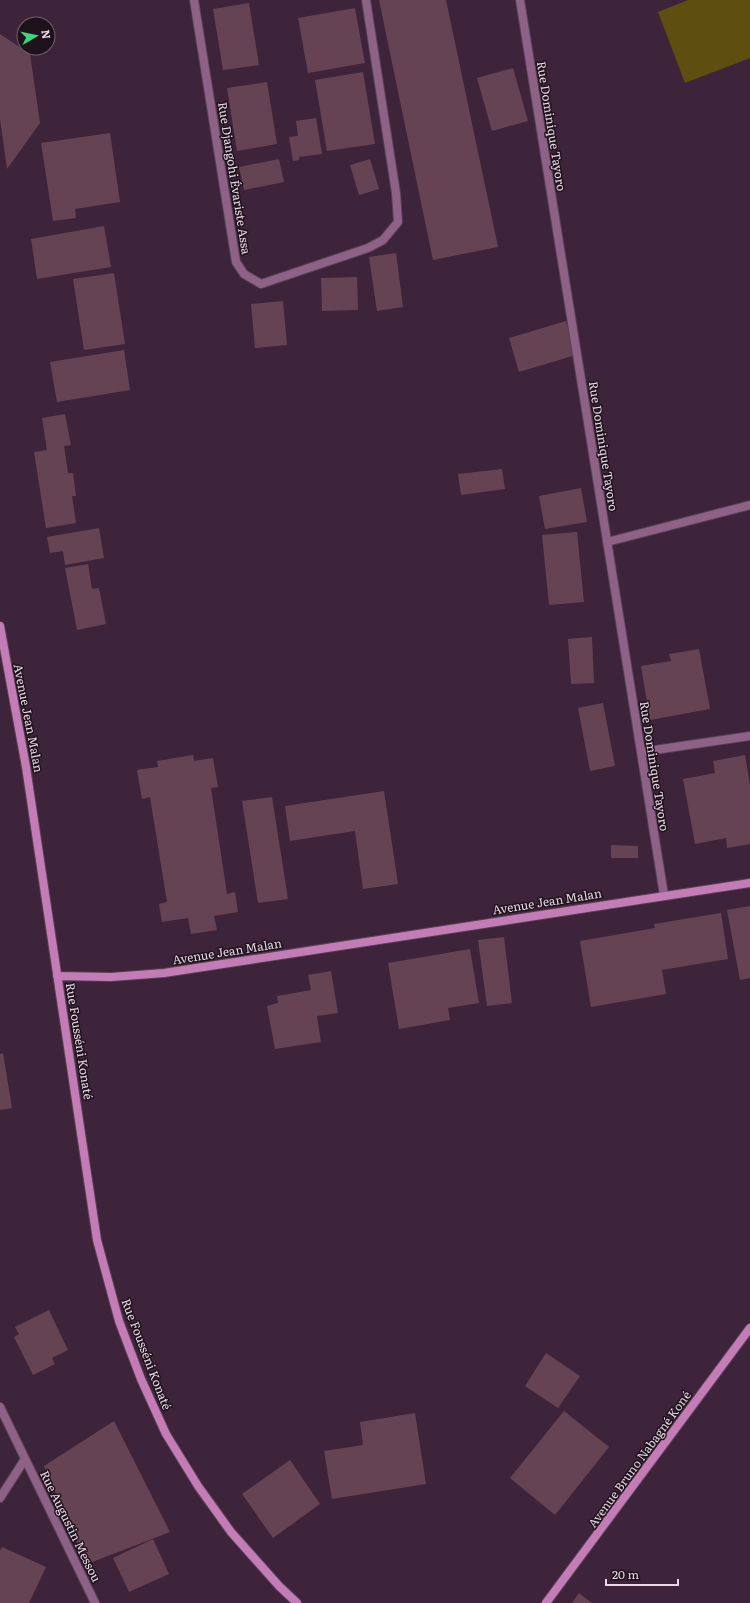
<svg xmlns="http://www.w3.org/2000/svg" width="750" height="1603" font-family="Literata,serif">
<rect width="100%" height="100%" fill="#3e243a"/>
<!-- park -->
<path fill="#5e4e10" d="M688 0H750V58L685 83 658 12Z"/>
<!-- building -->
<path fill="#664352" d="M379 0H446L498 247 433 260Z
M249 3 259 65 223 70 213 9Z
M355 8 365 63 308 73 298 18Z
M0 34 30 54 40 123 7 169 0 119Z
M513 68 528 121 492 131 477 78Z
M363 72 375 144 327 151 315 80Z
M267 82 277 144 237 151 227 88Z
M316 118 322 154 299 157V160L293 161 289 137 298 136 296 121Z
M110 133 120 202 75 209 76 218 53 221 41 143Z
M279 159 284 182 244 190 239 167Z
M370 159 379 189 359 195 350 165Z
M104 226 111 267 37 279 31 239Z
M396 253 403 307 377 311 369 257Z
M114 273 125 344 84 350 73 279Z
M357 277 358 310 322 311 321 278Z
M283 301 287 345 255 348 251 304Z
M566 321 576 355 519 372 509 338Z
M124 350 130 390 57 402 50 362Z
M65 414 71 445 64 446 68 473H73L76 496H72L76 523 46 528 34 452 47 450 42 418Z
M502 469 505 489 461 495 458 474Z
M581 488 587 522 545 529 539 496Z
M99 528 104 558 65 565 63 551 50 553 47 537Z
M577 532 584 602 549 605 542 535Z
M88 564 92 589 99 588 106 624 77 630 65 568Z
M592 637 594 683 571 684 568 639Z
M699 649 710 709 650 720 641 666 671 661 669 654Z
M603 703 615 766 590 771 578 708Z
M193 755 194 761 213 758 218 787 211 788 227 894 235 892 238 912 214 916 217 930 191 934 188 918 162 922 159 904 167 902 150 797 142 799 137 770 158 767 157 761Z
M745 755 750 785V844L727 848 726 838 695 844 683 779 715 773 713 761Z
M384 791 398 884 363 889 355 831 290 841 285 806Z
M272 797 288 899 258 903 242 801Z
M611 845 638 846V858H611Z
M750 906V978L740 980 727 910Z
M721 913 728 959 662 970 666 994 591 1007 580 941 655 928 654 924Z
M504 937 512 1003 487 1006 478 940Z
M470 949 479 1003 448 1008 450 1020 399 1029 388 963Z
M331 971 338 1013 317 1016 321 1042 275 1049 267 1006 278 1003 277 996 311 990 308 975Z
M3 1053 12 1108 0 1110V1054Z
M49 1310 68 1350 52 1358 55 1364 33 1375 14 1337 19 1334 15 1327Z
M546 1353 580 1376 558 1408 525 1386Z
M564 1411 609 1447 555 1515 510 1478Z
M415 1413 426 1484 332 1499 324 1451 363 1445 360 1422Z
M114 1421 170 1532 87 1564 44 1466Z
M290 1460 320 1504 273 1538 242 1494Z
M153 1539 169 1574 129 1592 113 1558Z
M2 1547 46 1567 29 1603H0V1551Z
M579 1593 592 1603H572Z"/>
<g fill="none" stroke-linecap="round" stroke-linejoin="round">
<defs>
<path id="minor" d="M194 0 236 262 244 274 261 284 368 248 383 240 398 222 396 193 366 0
M520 0 664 895
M607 542 750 505
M641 752 750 736
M0 1407 95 1603
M0 1498 25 1459"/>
<path id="secondary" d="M0 626 26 767 97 1240 119 1321 141 1379 166 1434 198 1486 231 1532 279 1586 297 1603
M57 976 111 977 164 973 750 883
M546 1603 750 1328"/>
</defs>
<!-- minor casing -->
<use href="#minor" stroke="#594156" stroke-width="10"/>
<!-- secondary casing -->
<use href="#secondary" stroke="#594156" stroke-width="10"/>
<!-- minor -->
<use href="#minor" stroke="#8e6186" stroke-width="8"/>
<!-- secondary -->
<use href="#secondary" stroke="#c47cb7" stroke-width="8"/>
</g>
<g text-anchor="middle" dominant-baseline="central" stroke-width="3" stroke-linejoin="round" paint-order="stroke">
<!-- street labels -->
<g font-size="12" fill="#e9d8e6" stroke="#1e121c">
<text transform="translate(552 126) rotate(81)">Rue Dominique Tayoro</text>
<text transform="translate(235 178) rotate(81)">Rue Djangohi Évariste Assa</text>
<text transform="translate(604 446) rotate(81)">Rue Dominique Tayoro</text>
<text transform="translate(29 718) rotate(79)">Avenue Jean Malan</text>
<text transform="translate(655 766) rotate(81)">Rue Dominique Tayoro</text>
<text transform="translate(547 901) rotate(-9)">Avenue Jean Malan</text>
<text transform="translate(227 951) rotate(-9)">Avenue Jean Malan</text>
<text transform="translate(80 1041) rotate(81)">Rue Fousséni Konaté</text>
<text transform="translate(147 1354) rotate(69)">Rue Fousséni Konaté</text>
<text transform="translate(639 1459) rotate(-54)">Avenue Bruno Nabagné Koné</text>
<text transform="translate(71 1526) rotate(64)">Rue Augustin Messou</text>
</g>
</g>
<!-- north arrow -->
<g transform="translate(36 36) rotate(81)"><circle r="19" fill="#1e121c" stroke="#6f616d"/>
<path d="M0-3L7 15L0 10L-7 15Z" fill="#3bd77e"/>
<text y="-6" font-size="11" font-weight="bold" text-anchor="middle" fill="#e9d8e6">N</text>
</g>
<!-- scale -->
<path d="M606 1579v6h72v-6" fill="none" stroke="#e9d8e6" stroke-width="2"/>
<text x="612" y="1579" font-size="12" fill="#e9d8e6" stroke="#1e121c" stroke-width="3" paint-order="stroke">20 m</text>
</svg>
